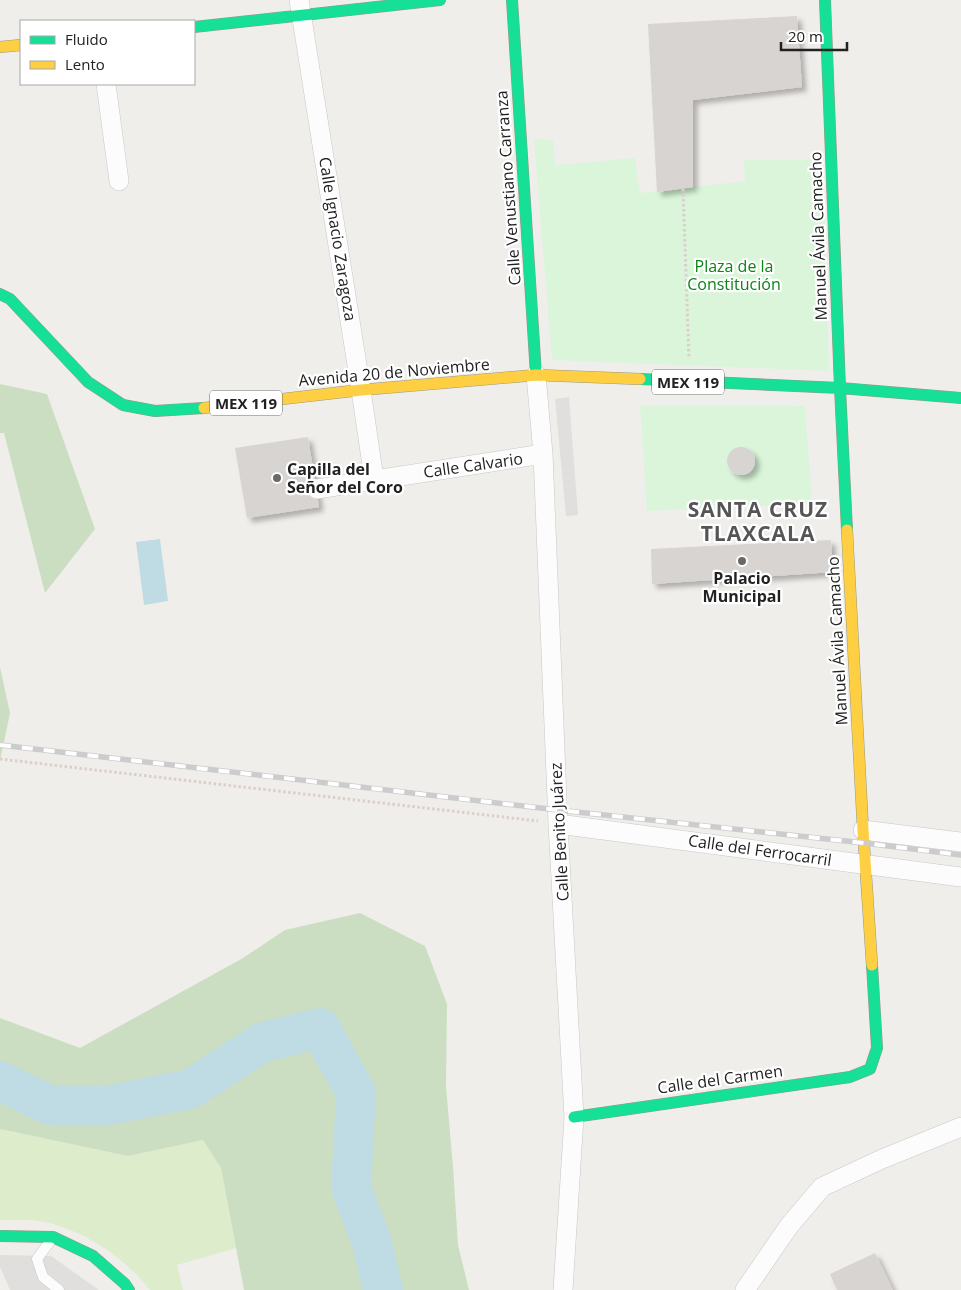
<svg xmlns="http://www.w3.org/2000/svg" width="961" height="1290" font-family="'Open Sans',sans-serif">
<defs>
<filter id="shadow"><feDropShadow dx="4.5" dy="4.5" stdDeviation="2.5" flood-color="#0004"/></filter>
</defs>
<rect width="100%" height="100%" fill="#f0eeeb"/>
<!-- grass -->
<path fill="#ddeccb" d="M0 1129 128 1156 203 1140 221 1168 236 1248 177 1265 183 1290H150C125 1258 89 1234 50 1223 34 1219 16 1220 0 1220Z"/>
<!-- forest -->
<path fill="#cbdec1" d="M0 384 47 394 95 529 45 593 4 433H0Z
M0 667 10 713 0 761Z
M360 913 425 946 447 1004 446 1086 453 1167 458 1245 469 1290H244L221 1168 203 1140 128 1156 0 1129V1018L80 1048 243 958 285 930Z"/>
<!-- park -->
<path fill="#daf5da" fill-rule="evenodd" d="M534 139 553 140 555 165 635 158 640 193 745 181 744 160H823L829 371 552 360Z
M640 405 805 406 812 504 647 511ZM738 448C761 449 758 477 739 475 735 474 732 473 729 469 723 460 730 451 738 448Z"/>
<!-- parking -->
<path fill="#e0dfde" d="M569 397 578 515 566 516 555 399Z
M0 1255 51 1256 99 1290H10L0 1267Z"/>
<!-- water -->
<path fill="#bfdbe3" d="M160 539 168 601 144 605 136 542Z"/>
<g fill="none" stroke-linecap="round" stroke-linejoin="round">
<!-- river -->
<path stroke="#bfdbe3" stroke-width="40" d="M0 1081 50 1105 104 1106 190 1089 263 1042 320 1028 356 1093 351 1188 372 1243 383 1290"/>
</g>
<!-- building -->
<path fill="#d7d4d2" filter="url(#shadow)" d="M797 16 802 87 693 100V187L657 192 648 24Z
M308 437 319 507 247 518 235 448Z
M727 461a14 14 0 1 1 28 0a14 14 0 1 1-28 0Z
M831 540 833 572 652 584 651 549Z
M875 1253 893 1290H837L830 1274Z"/>
<g fill="none" stroke-linecap="round" stroke-linejoin="round">
<defs>
<path id="lane" d="M51 1240 37 1259 43 1277 59 1290"/>
<path id="street" d="M299 0 361 390 374 479
M106 84 119 181
M536 375 543 454 558 824 574 1117 563 1290
M317 489 543 454
M558 824 961 877
M863 830 961 842
M745 1290 789 1226 822 1187 882 1159 961 1127"/>
<path id="fast" d="M512 0 536 375
M825 0 840 388 847 530
M194 27 440 0
M0 294 10 299 88 382 123 405 155 411 204 408
M640 379 840 388 961 398
M574 1117 850 1077 870 1069 877 1048 872 965
M0 1236 53 1237 93 1256 125 1284 129 1290"/>
<path id="slow" d="M0 47 21 45
M204 408 361 390 536 375 640 379
M847 530 863 830 872 965"/>
</defs>
<!-- lane casing -->
<use href="#lane" stroke="#c9c8c7" stroke-width="11"/>
<!-- street casing -->
<use href="#street" stroke="#c9c8c7" stroke-width="20"/>
<!-- fast casing -->
<use href="#fast" stroke="#999a82" stroke-width="12"/>
<!-- slow casing -->
<use href="#slow" stroke="#999a82" stroke-width="12"/>
<!-- path -->
<path stroke="#dccecd" stroke-width="3" stroke-dasharray="2.5 2.5" stroke-linecap="butt" d="M683 189 689 359
M0 759 538 821"/>
<!-- lane -->
<use href="#lane" stroke="#fdfcfc" stroke-width="10"/>
<!-- street -->
<use href="#street" stroke="#fdfcfc" stroke-width="19"/>
<!-- fast -->
<use href="#fast" stroke="#16e098" stroke-width="11"/>
<!-- slow -->
<use href="#slow" stroke="#ffcf43" stroke-width="11"/>
<defs>
<path id="rail" d="M0 745 558 810 864 843 961 855"/>
</defs>
<!-- rail casing -->
<use href="#rail" stroke="#ccc" stroke-width="5.5"/>
<!-- rail -->
<use href="#rail" stroke="#fff" stroke-width="4" stroke-dasharray="11" stroke-linecap="butt"/>
</g>
<!-- markers -->
<g fill="#6a6968" stroke="#fff" stroke-width="2">
<circle cx="277" cy="478" r="5"/>
<circle cx="742" cy="561" r="5"/>
</g>
<g text-anchor="middle" dominant-baseline="central" stroke-width="4.5" stroke-linejoin="round" paint-order="stroke">
<!-- shield labels -->
<g fill="#fff" stroke="#646464" stroke-width="1">
<rect x="652" y="369.5" width="72" height="25" rx="4"/>
<rect x="210" y="390.5" width="72" height="25" rx="4"/>
</g>
<g font-size="15" font-weight="bold" fill="#222">
<text x="688" y="382">MEX 119</text>
<text x="246" y="403">MEX 119</text>
</g>
<!-- street labels -->
<g font-size="16" fill="#222" stroke="#fff">
<text transform="translate(508 188) rotate(-94)">Calle Venustiano Carranza</text>
<text transform="translate(818 236) rotate(-92)">Manuel Ávila Camacho</text>
<text transform="translate(338 239) rotate(81)">Calle Ignacio Zaragoza</text>
<text transform="translate(394 372) rotate(-5)">Avenida 20 de Noviembre</text>
<text transform="translate(473 465) rotate(-8)">Calle Calvario</text>
<text transform="translate(837 641) rotate(-93)">Manuel Ávila Camacho</text>
<text transform="translate(559 832) rotate(-93)">Calle Benito Juárez</text>
<text transform="translate(760 850) rotate(8)">Calle del Ferrocarril</text>
<text transform="translate(720 1079) rotate(-8)">Calle del Carmen</text>
</g>
<!-- park labels -->
<g font-size="16" fill="#0c8416" stroke="#fff">
<text x="734" y="266">Plaza de la<tspan x="734" dy="18">Constitución</tspan></text>
</g>
<!-- poi labels -->
<g font-size="16" font-weight="bold" fill="#222" stroke="#fff" text-anchor="start">
<text x="287" y="469">Capilla del<tspan x="287" dy="18">Señor del Coro</tspan></text>
<text x="742" y="578" text-anchor="middle">Palacio<tspan x="742" dy="18">Municipal</tspan></text>
</g>
<!-- district labels -->
<g font-size="21" font-weight="bold" letter-spacing="1" fill="#555" stroke="#fff">
<text x="758" y="509">SANTA CRUZ<tspan x="758" dy="24">TLAXCALA</tspan></text>
</g>
</g>
<!-- legend -->
<rect x="20" y="20" width="175" height="65" fill="#ffffff" stroke="#a7a7a7"/>
<rect x="30" y="36" width="25" height="8" fill="#16e098" stroke="#a7a7a7"/>
<text x="65" y="45" font-size="15" fill="#222222">Fluido</text>
<rect x="30" y="61" width="25" height="8" fill="#ffcf43" stroke="#a7a7a7"/>
<text x="65" y="70" font-size="15" fill="#222222">Lento</text>
<!-- scale -->
<path d="M781 42v8h66v-8" fill="none" stroke="#222222" stroke-width="2.5"/>
<text x="788" y="42" font-size="15" fill="#222222" stroke="#ffffff" stroke-width="4" paint-order="stroke">20 m</text>
</svg>
